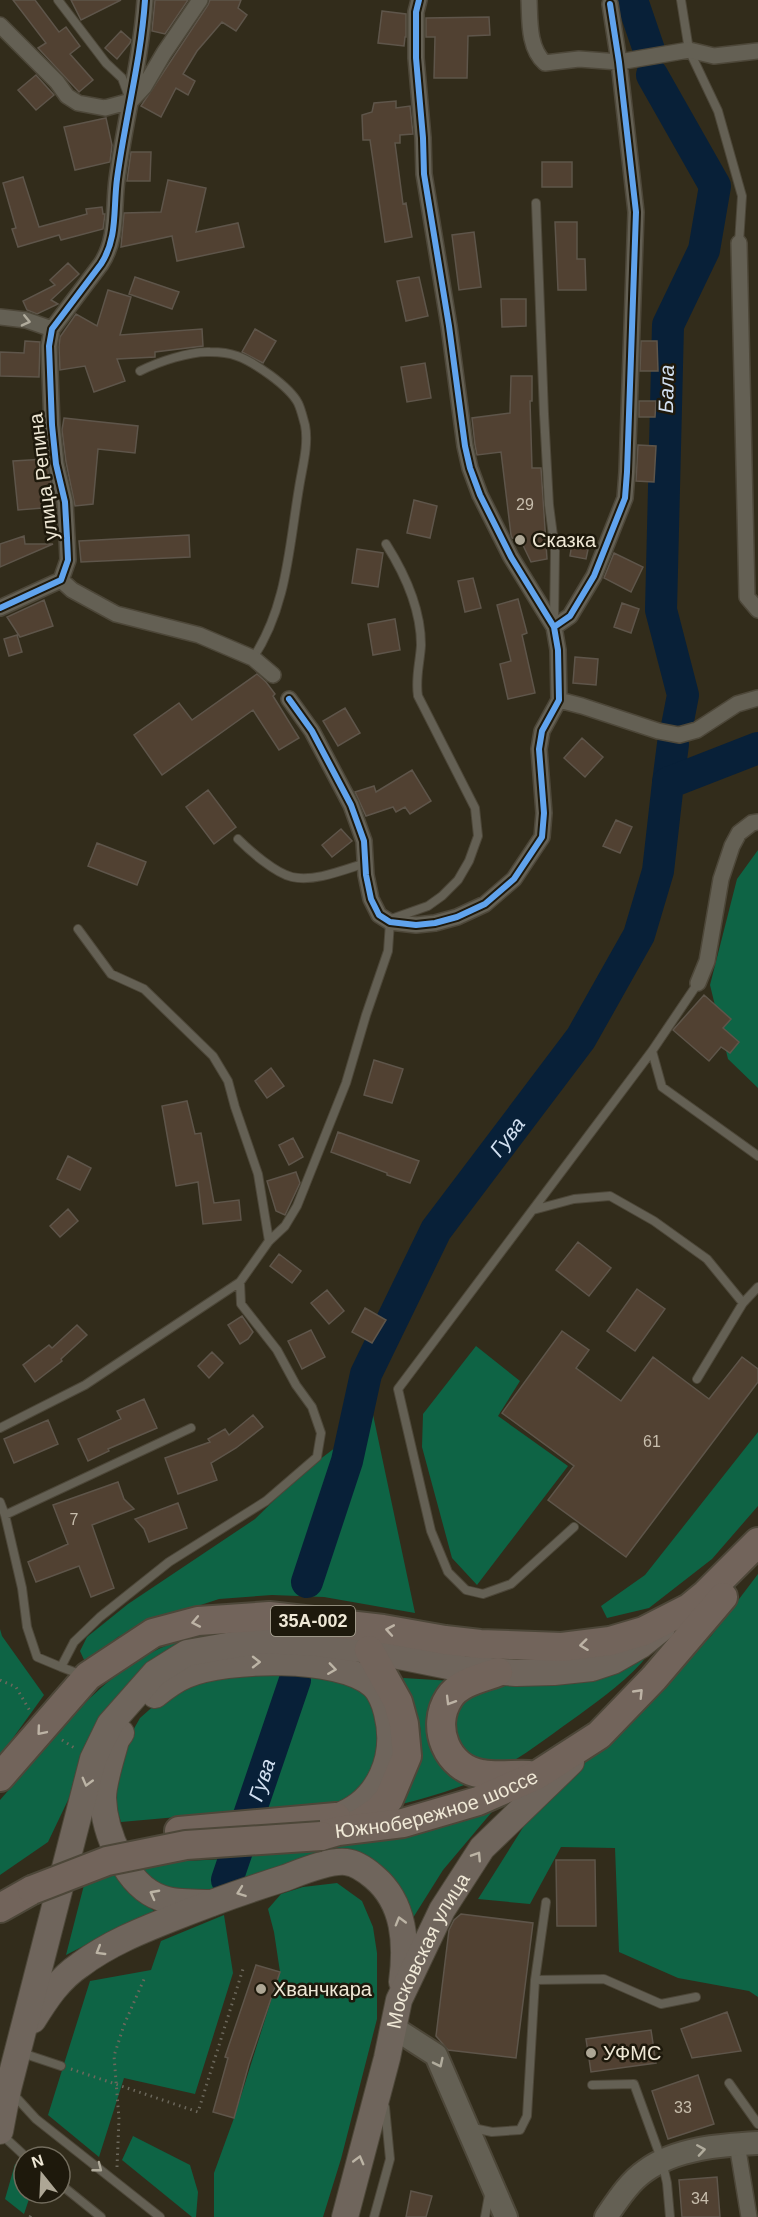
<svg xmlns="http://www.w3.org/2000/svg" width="758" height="2217" font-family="Helvetica,sans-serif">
<rect width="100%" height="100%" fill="#322c1b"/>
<!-- green -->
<path fill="#0e6445" d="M758 850V1088L728 1059 710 985 737 879Z
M476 1346 520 1381 498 1416 568 1466 477 1585 452 1558 422 1447 423 1414Z
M368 1391 415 1613 324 1597 272 1595 219 1599 164 1617 118 1637 85 1662 80 1651 87 1637 128 1604 255 1519 302 1473 340 1444Z
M758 1432V1506L712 1559 649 1608 607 1618 601 1606 645 1575Z
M758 1574V1997L749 1991 678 1978 619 1952 615 1848 561 1847 530 1904 478 1899 529 1818 711 1636Z
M259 1627 201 1648 80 1766 69 1798 48 1842 0 1875V1800C57 1736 107 1658 195 1636 216 1631 238 1630 259 1627Z
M0 1629 2 1636 44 1695 0 1756Z
M648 1655C629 1679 603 1697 579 1715 545 1739 512 1766 474 1781 448 1792 421 1799 395 1806 404 1783 424 1752 420 1726 417 1710 409 1693 403 1678L469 1682Z
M249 1668 357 1682 377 1702 385 1727 365 1789 344 1802 121 1822 112 1794 123 1748 140 1718 166 1695Z
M502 1800 443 1870 411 1921 378 1868 250 1878 202 1893 177 1890 151 1883 138 1867 185 1861 226 1859 267 1853Z
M118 1874 136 1896 159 1915 103 1936 66 1955 84 1885Z
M337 1883 362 1901 373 1927 377 1953V2019L341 2159 323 2217H214V2173L234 2118 280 1972 274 1932 268 1909 281 1894 303 1887Z
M224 1915 233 1973 195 2094 124 2078 99 2157 48 2115 90 1981 151 1970 161 1941Z
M133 2136 190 2165 198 2192 196 2217H192L122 2160Z
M15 2164 24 2172V2193H31L24 2214 5 2199Z"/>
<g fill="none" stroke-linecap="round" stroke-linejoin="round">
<!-- river -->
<g stroke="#082038" stroke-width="32">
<path d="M632 0 650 53"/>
<path d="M652 75 715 186 704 250 668 325 661 610 683 695 677 726"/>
<path d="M668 783 673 744"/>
<path id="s1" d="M307 1582 347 1461 366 1374 436 1230 581 1038 639 935 658 871 668 783 758 748"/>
<path id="s2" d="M227 1880 295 1680"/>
</g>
</g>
<!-- building -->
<path fill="#514132" stroke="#5e554a" stroke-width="1.5" d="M13 0H35L59 32 66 27 80 46 70 54 93 80 79 92 38 48 46 43Z
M71 0H121L81 20Z
M155 0H188L165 34 152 31Z
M210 0H241L238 8 247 15 236 31 222 22 197 51 183 74 195 81 188 95 176 88 161 117 141 106 208 5Z
M382 11 406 14V37H405L404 46 378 43Z
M489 17 490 35 468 36 467 78H434L435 37H426V18Z
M121 31 131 40 130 43 117 59 105 48Z
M36 75 54 95 36 110 18 90Z
M396 101V108L410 106 413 134 400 135V143H395L403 204 406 203 412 237 385 242 370 140H363L362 115 372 112 374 103Z
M106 118 112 145 110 162 75 170 64 127Z
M131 152H151L150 181H127Z
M542 162H572V187H542Z
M23 177 39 227 87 214 86 209 102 207 103 214H105L103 229 61 240 59 235 18 247 12 229 16 228 3 183Z
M168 180 206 188 196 232 238 223 244 247 177 261 172 236 121 247 124 213 161 212Z
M555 222H577V259H585L586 290H558Z
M474 232 481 287 459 290 452 235Z
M68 263 79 274 51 300 58 304 37 314 27 310 23 301 55 285 50 280Z
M135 277 179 292 172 309 129 294Z
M419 277 428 316 406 321 397 281Z
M108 290 131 297 120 335 202 329 203 346 155 352V357L117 359 125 381 94 392 85 366 60 370 59 347 60 337 76 314 97 326Z
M501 299H526V326L502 327Z
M255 329 276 341 263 363 242 352Z
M25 341 40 342 39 377 0 376V352L24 353Z
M641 341H657L658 371H640Z
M425 363 431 398 407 402 401 367Z
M511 376H532V401H530L532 468H541L547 559 531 562 520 539 512 538 511 535 501 452 477 455 475 445 472 418 510 413Z
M639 401H656L655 417H639Z
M64 418 138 426 135 453 98 449 93 504 75 506 66 462 62 430Z
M638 445 656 446 654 482 636 481Z
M46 459 56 507 18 510 13 461Z
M414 500 437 506 430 538 407 533Z
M189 535 190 557 81 562 79 541Z
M24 536 25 544H53L0 567V544Z
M573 537 590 540 586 559 570 556Z
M357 549 383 553 378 587 352 583Z
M614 553 643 567 631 592 604 578Z
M473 578 481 608 465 612 458 581Z
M518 599 527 633 522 635 535 693 508 699 500 664 511 661 497 605Z
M44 600 53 626 20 637 7 617Z
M622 603 639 609 631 633 614 627Z
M395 619 400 650 373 655 368 624Z
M17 635 22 652 9 656 4 639Z
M575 657 598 659 596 685 573 683Z
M257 674 266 682 275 694 273 696 299 738 279 750 253 710 162 775 134 735 179 703 192 720Z
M345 708 360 733 338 746 323 721Z
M582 738 603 757 585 777 564 758Z
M412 770 431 801 410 814 405 807 396 812 393 807 366 816 355 792 374 786 376 792Z
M208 790 236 827 214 844 186 807Z
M616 820 632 827 620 853 603 846Z
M341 829 352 841 332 857 322 845Z
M97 843 146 862 137 885 88 866Z
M704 995 731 1019 723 1028 739 1042 730 1053 721 1047 709 1061 673 1030Z
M374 1060 403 1069 392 1103 364 1095Z
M271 1068 284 1086 267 1098 255 1081Z
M187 1101 195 1134 201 1133 214 1203 239 1200 241 1220 203 1224 198 1182 176 1186 162 1106Z
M338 1132 419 1161 410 1183 387 1175V1173L331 1152Z
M293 1138 303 1157 289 1165 279 1145Z
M68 1156 91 1168 80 1190 57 1179Z
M296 1172 300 1183 285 1215 276 1211 267 1181Z
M68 1209 78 1221 60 1237 50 1226Z
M578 1242 611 1268 589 1296 556 1270Z
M279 1254 301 1271 292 1283 270 1266Z
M637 1289 665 1309 635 1351 607 1331Z
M327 1290 344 1311 329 1324 311 1303Z
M365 1308 386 1320 372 1343 352 1332Z
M242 1316 253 1332 248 1339 240 1344 228 1325Z
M77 1325 87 1335 61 1359 62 1361 35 1382 23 1365 49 1345 52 1348Z
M311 1330 325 1357 302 1369 288 1341Z
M562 1331 589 1350 576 1368 621 1401 653 1357 709 1399 742 1357 758 1369V1382L626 1557 548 1500 574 1466 502 1413Z
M212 1352 223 1363 209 1378 198 1366Z
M144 1399 157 1428 108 1449 109 1451 88 1461 78 1439 121 1419 117 1411Z
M253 1415 263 1427 236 1448 211 1463 217 1480 178 1494 165 1458 210 1442 208 1439 225 1429 229 1435Z
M48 1420 58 1444 14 1463 4 1439Z
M118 1482 124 1499 134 1509 92 1525 114 1588 91 1597 79 1566 36 1582 28 1562 68 1544 53 1505Z
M178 1503 187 1528 149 1542 144 1529 135 1519Z
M556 1860H595L596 1926H557Z
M461 1914 533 1923 516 2058 448 2050 436 2036 449 1930 454 1920Z
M256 1965 280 1972 249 2064 234 2118 213 2112 228 2058 225 2057Z
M727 2012 741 2051 692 2058 681 2029Z
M651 2030 656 2063 591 2072 586 2039Z
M698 2075 714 2124 668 2139 652 2091Z
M717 2177 720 2217H682L679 2180Z
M411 2191 432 2196 426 2217H406Z"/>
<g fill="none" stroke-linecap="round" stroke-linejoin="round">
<defs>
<path id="lane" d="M58 0 106 63 122 78 128 94
M681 0 689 50 718 111 742 196 739 243
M536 203 544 414 549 505 555 551 554 623
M140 371C158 362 190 351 210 352 218 352 229 353 237 356 254 362 289 386 298 403 301 409 303 418 305 425 309 445 302 468 299 488 289 547 287 607 253 658
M238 839C250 851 275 873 292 877 315 882 343 870 366 863
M78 929 111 974 144 989 213 1056 228 1081 235 1107 258 1174 269 1241
M652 1051 662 1087 758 1156
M533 1210 574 1199 610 1196 654 1221 707 1259 743 1303 697 1379
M743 1303 758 1287
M0 1428 85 1385 240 1282 269 1241 285 1226 297 1206 346 1083 366 1015 388 951 390 922 394 918 428 906 442 896 458 880 469 861 478 836 475 808 418 696C415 678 420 663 421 645 421 609 405 574 386 544
M0 1502 5 1515 22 1588 27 1627 37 1657 61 1667
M5 1515 191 1428
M574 1527 511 1584 483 1594 466 1590 448 1572 431 1531 398 1389 652 1051 698 983
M82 1675 61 1667 74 1642 100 1617 169 1562 266 1501 317 1457 321 1433 312 1407 296 1385 277 1350 241 1304 240 1282
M535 1980 604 1979 661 2004 696 1997
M22 2053 61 2066
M729 2083 758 2124
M592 2085 634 2084 662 2161 667 2183 670 2217
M14 2095 36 2119 160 2217
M473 2128 492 2132 520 2130 527 2116 535 1980 546 1902
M1 2134 26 2157
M60 2184 101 2217
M374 2217 390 2159 385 2107
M485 2217 489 2195"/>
<path id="street" d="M529 0C530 20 528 48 545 63L579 59 619 62 689 50 714 56 758 51
M0 25 57 82 67 96 78 103 105 108 131 101 144 87 164 53 200 0
M739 243 747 597 758 610
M0 317 26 320 52 329
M61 580 72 590 116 614 199 635 253 658 273 675
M0 608 61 580 68 560 67 538 65 502 56 464 52 425 49 346 52 329 101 264C118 238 113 209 117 179 125 119 141 60 145 0
M554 627 570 616 594 576 625 498 627 472 636 212 619 62 610 4
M289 699 312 731 351 805 364 841 366 875 371 899 379 915 390 922 416 925 435 923 457 917 485 904 514 879 542 837 544 813 539 749 542 731 559 700 558 650 554 627 511 557 480 495 470 468 465 446 449 326 424 174 423 138 416 58V12L419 0
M559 700 582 706 658 731 679 735 697 730 737 704 758 698
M698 983 707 961 721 879 732 846 739 833 752 823 758 822
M737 2144 749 2217"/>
<path id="secondary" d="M394 2028 436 2055 506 2217
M606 2217C617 2201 629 2182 645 2171 676 2148 721 2145 758 2143"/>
<g id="primary">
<path d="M155 1695C165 1687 174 1680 186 1675 226 1658 339 1655 373 1685 380 1691 385 1704 387 1713 398 1756 380 1802 336 1817"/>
<path d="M121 1733 116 1740C112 1756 103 1782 103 1798 104 1832 126 1886 161 1898 176 1904 195 1902 211 1903"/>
<path d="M33 2020C46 1999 59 1979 80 1965 108 1944 140 1931 173 1918 210 1903 247 1890 285 1878 301 1872 329 1860 346 1862 356 1863 367 1871 374 1877 405 1903 407 1944 402 1982"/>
<path d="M0 2131 8 2089 93 1759 110 1724 155 1673 187 1653 261 1640 318 1643 369 1650 463 1669 516 1673 554 1672 592 1668 613 1661 641 1645 662 1628"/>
<path id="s3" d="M345 2217 387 2058 399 2000 442 1910 482 1848 571 1762"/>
</g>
<g id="highway">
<path d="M498 1672C482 1678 459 1682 449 1698 430 1727 447 1769 482 1774 497 1777 514 1774 529 1775"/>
<path d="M0 1777 88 1676 153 1633 198 1621 269 1616 383 1629 445 1640 480 1644 562 1647 610 1641 644 1631 689 1608 706 1594 758 1542"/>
<path d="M351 1826 360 1823 379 1810 389 1799 407 1756 404 1724 398 1702 369 1650"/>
<path d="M179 1831 336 1817"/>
<path id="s4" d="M321 1836 338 1831 403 1823 478 1801 537 1775 599 1735 654 1678 723 1597"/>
<path d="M0 1908 32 1890"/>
</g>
</defs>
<!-- lane casing -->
<use href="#lane" stroke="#4d4739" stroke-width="10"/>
<!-- street casing -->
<use href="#street" stroke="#4d4739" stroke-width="18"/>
<!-- secondary casing -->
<use href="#secondary" stroke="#4d4739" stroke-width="26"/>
<!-- primary casing -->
<use href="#primary" stroke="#4d4739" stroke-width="28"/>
<!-- highway casing -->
<use href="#highway" stroke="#4d4739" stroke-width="32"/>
<!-- path -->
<path stroke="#6c685c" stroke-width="3" stroke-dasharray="1.5 4.5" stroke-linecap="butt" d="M0 1680 16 1687 30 1711
M62 1740 76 1749
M71 2069 198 2112 243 1969
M117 2167 119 2119 114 2056 124 2025 145 1977
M30 2217 32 2212"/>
<!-- lane -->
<use href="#lane" stroke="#646054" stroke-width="8"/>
<!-- street -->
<use href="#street" stroke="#646054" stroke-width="15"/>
<!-- secondary -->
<use href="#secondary" stroke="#646054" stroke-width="22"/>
<!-- primary -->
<use href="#primary" stroke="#6f655c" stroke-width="26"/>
<!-- highway -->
<use href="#highway" stroke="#72645b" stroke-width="28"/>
<defs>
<path id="highway-bridge" d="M32 1890 107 1861 186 1845 321 1836"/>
</defs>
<!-- highway-bridge casing -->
<use href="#highway-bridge" stroke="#4d4739" stroke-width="32" stroke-linecap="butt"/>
<!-- highway-bridge -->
<use href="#highway-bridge" stroke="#72645b" stroke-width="28"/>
<defs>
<path id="cycleway" d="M0 608 61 580 68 560 67 538 65 502 56 464 52 425 49 346 52 329 101 264C118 238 113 209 117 179 125 119 141 60 145 0
M554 627 570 616 594 576 625 498 627 472 636 212 619 62 610 4
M289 699 312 731 351 805 364 841 366 875 371 899 379 915 390 922 416 925 435 923 457 917 485 904 514 879 542 837 544 813 539 749 542 731 559 700 558 650 554 627 511 557 480 495 470 468 465 446 449 326 424 174 423 138 416 58V12L419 0"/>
</defs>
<!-- cycleway casing -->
<use href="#cycleway" stroke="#1e190c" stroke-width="10"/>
<!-- cycleway -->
<use href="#cycleway" stroke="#60a3ed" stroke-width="6"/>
</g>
<!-- one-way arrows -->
<defs><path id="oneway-chevron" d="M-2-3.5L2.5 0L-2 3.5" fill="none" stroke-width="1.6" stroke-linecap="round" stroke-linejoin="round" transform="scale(1.5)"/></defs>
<g stroke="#b0ab9c">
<use href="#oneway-chevron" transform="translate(26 321) rotate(13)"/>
<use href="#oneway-chevron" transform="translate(439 2063) rotate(64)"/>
<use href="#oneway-chevron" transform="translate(701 2150) rotate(-9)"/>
<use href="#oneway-chevron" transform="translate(98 2168) rotate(38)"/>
</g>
<g stroke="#bdb3a5">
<use href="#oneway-chevron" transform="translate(196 1622) rotate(169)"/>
<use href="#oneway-chevron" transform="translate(390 1630) rotate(-170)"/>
<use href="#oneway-chevron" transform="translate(584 1645) rotate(173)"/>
<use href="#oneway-chevron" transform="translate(639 1693) rotate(-46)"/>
<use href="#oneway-chevron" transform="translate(450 1701) rotate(121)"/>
<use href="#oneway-chevron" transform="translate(41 1731) rotate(130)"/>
</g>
<g stroke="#bcb4a5">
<use href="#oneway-chevron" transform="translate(256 1662)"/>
<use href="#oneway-chevron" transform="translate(332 1669) rotate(8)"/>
<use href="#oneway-chevron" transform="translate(87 1782) rotate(105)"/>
<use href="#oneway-chevron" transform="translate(477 1856) rotate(-57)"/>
<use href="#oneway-chevron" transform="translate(241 1892) rotate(160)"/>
<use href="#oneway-chevron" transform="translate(154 1894) rotate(-152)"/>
<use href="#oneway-chevron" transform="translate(400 1921) rotate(-106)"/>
<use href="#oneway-chevron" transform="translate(100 1951) rotate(149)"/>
<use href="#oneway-chevron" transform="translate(359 2160) rotate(-75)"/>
</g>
<!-- markers -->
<g fill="#ada695" stroke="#1e190c" stroke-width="2">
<circle cx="520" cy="540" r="6"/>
<circle cx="261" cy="1989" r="6"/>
<circle cx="591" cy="2053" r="6"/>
</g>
<g text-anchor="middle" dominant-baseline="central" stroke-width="5" stroke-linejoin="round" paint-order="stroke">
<!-- number labels -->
<g font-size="16" fill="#c8bead">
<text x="525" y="504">29</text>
<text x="652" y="1441">61</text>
<text x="74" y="1519">7</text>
<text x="683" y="2107">33</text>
<text x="700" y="2198">34</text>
</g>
<!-- shield labels -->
<rect fill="#1e190c" stroke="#b0aa99" stroke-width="1.5" x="271" y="1606" width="84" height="30" rx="4.5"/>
<g font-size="18" font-weight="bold" fill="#efe8d6">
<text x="313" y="1621">35А-002</text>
</g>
<!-- street labels -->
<g font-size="20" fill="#efe8d6" stroke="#1e190c">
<text transform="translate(43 477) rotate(-97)">улица Репина</text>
<text stroke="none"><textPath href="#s4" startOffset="120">Южнобережное шоссе</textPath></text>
<text stroke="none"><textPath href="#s3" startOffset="280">Московская улица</textPath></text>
</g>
<!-- poi labels -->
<g font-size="20" fill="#efe8d6" stroke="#1e190c" text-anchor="start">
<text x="532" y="540">Сказка</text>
<text x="273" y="1989">Хванчкара</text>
<text x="603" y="2053">УФМС</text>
</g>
<!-- water labels -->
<g font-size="21" font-style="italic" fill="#d1dff0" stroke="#1e190c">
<text transform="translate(666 389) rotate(-89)">Бала</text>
<text stroke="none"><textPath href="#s1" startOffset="494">Гува</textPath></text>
<text stroke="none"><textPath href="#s2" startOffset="106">Гува</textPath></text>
</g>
</g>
<!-- north arrow -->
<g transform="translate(42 2175) rotate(342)"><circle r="28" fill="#1e190c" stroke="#726c5d" stroke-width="1.5"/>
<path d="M0-4.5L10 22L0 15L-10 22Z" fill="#ada695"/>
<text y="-9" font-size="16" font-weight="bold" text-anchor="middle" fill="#efe8d6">N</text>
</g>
</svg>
